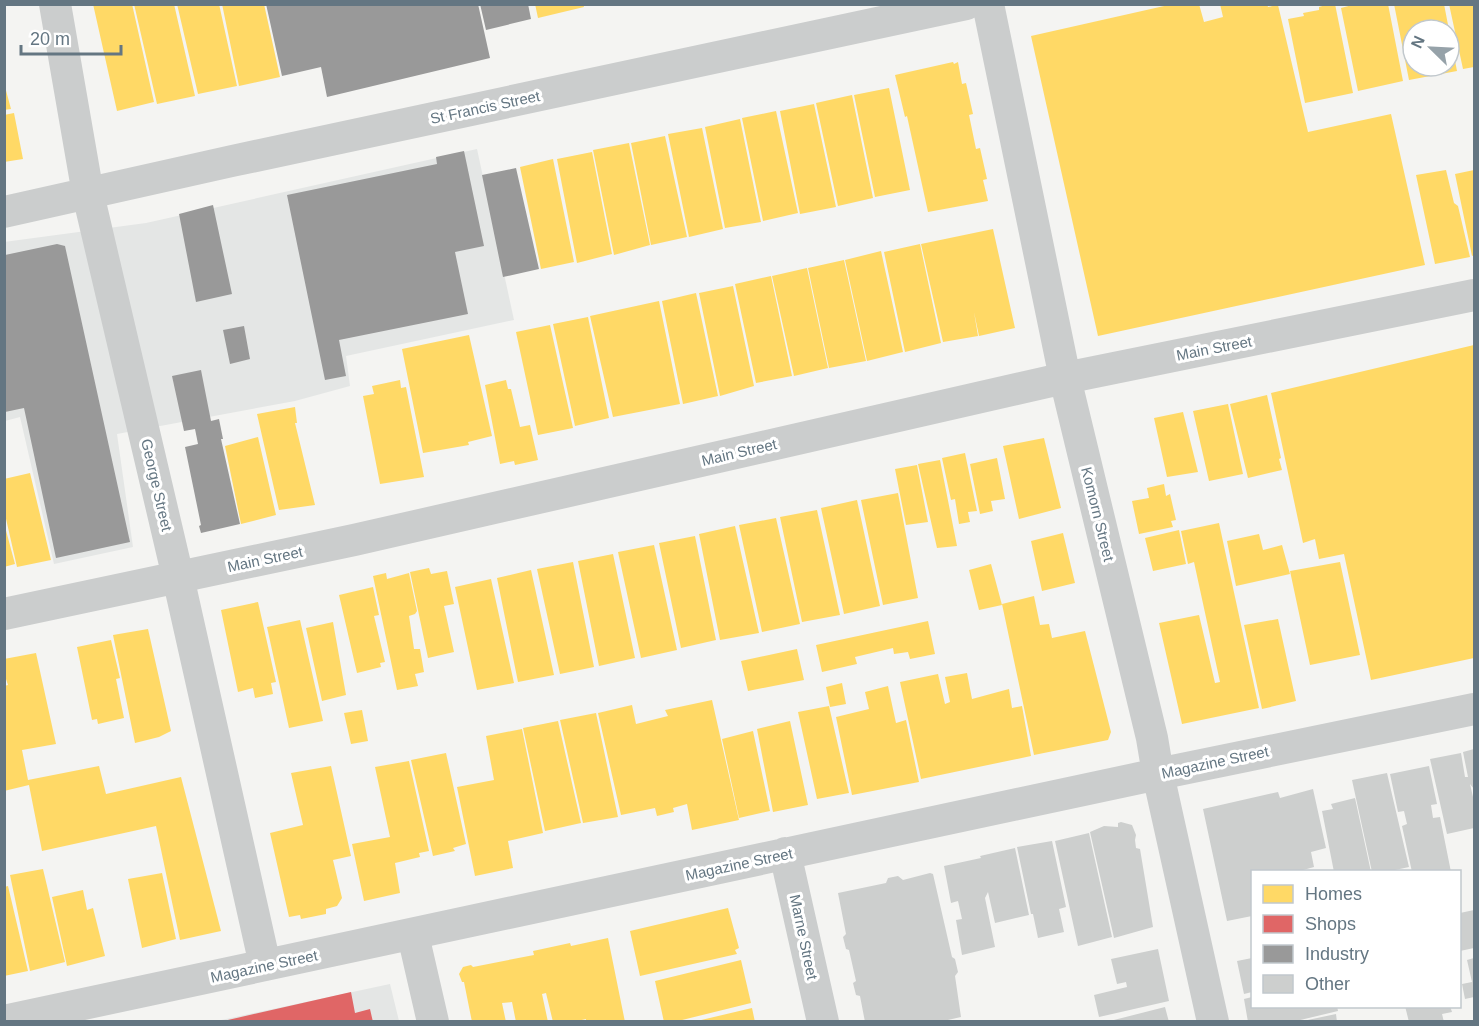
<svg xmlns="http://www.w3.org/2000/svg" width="1479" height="1026" font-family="Helvetica,sans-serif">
<rect width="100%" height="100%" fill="#f4f4f2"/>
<!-- built -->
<path fill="#e4e6e5" d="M477 149 514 320 346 356 350 386 295 401 117 434 133 547 54 564 20 417 5 421 4 242 146 223Z
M390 984 399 1021 212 1022Z"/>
<!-- homes -->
<path fill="#ffd966" d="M93 4H132L154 102 117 111Z
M134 4H174L195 96 157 104Z
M177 4H219L237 86 198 94Z
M222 4H264L280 77 239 86Z
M535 4H583L584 7 538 18Z
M1173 4H1199L1204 22 1223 17 1220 4H1267L1268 7 1278 5 1308 132 1391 114 1425 265 1098 336 1031 36Z
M1329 4H1335L1353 93 1305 103 1288 19 1304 16 1303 13 1319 10V7Z
M1356 4H1388L1403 81 1358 91 1341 8Z
M1394 4H1444L1449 30H1413V66H1449L1450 35 1457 71 1409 80Z
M1449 4H1474V67L1463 69Z
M953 62 954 64 958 62 962 84 966 83 973 114 969 115 976 149 980 148 987 179 983 180 988 201 928 212 907 116 905 117 895 75Z
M4 83 11 109 4 110Z
M889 88 910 190 875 197 854 95Z
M852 95 873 198 838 206 816 103Z
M814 104 836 207 800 214 780 111Z
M776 111 798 213 763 221 742 118Z
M14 113 23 159 4 162V115Z
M740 119 761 222 725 228 705 127Z
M702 128 723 229 689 237 668 134Z
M665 136 687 237 651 245 631 143Z
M629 143 650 245 614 255 593 150Z
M592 152 612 254 577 263 557 159Z
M553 159 574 262 541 269 520 167Z
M1446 170 1454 203 1458 206 1470 257 1435 264 1416 175Z
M1474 170V255L1472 256 1455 174Z
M993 229 1015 328 979 336 974 312 978 336 943 342 921 244Z
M920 244 941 343 905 352 884 252Z
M881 251 903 352 867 361 845 260Z
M844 260 866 361 829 368 808 268Z
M807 268 828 368 794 376 772 276Z
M771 276 792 376 756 383 735 284Z
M733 286 754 386 720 396 699 293Z
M696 293 718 396 683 404 662 301Z
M659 301 680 404 613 417 590 316Z
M588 317 609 418 575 426 553 324Z
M550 325 573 428 538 435 516 332Z
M469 335 492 436 468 442 469 445 423 453 402 349Z
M1474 345V658L1371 680 1344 554 1319 559 1315 539 1303 543 1271 393Z
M400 380 401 388 406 387 424 477 380 484 363 396 374 394 372 386Z
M506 380 508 389H511L520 427 530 425 538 460 515 465 514 461 500 464 485 385Z
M1267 395 1281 458 1279 459 1282 470 1248 478 1230 404Z
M1228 404 1243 474 1209 481 1193 411Z
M295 407 297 423H295L315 505 279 510 257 414Z
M1183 412 1198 472 1167 477 1154 418Z
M258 437 276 515 241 524 225 446Z
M1044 438 1061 508 1019 519 1003 446Z
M965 453 977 511 968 512 970 522 959 524 955 499 951 500 942 458Z
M997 458 1005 499 991 501 993 511 980 514 970 464Z
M940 460 957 546 937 548 918 464Z
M917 465 928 522 906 525 895 469Z
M30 473 51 560 17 567 4 510V479Z
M1164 484 1166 496 1170 494 1176 520 1171 521 1173 527 1139 534 1132 501 1149 498 1147 488Z
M898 493 918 598 883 605 861 500Z
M857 500 880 606 844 614 821 508Z
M817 510 840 615 802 622 780 517Z
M776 518 800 624 762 632 739 525Z
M4 523 15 564 4 567Z
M1219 523 1259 708 1182 724 1159 623 1199 615 1215 683 1220 682 1194 562 1188 564 1181 531Z
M735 526 759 633 720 640 699 534Z
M1179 530 1186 564 1153 571 1145 538Z
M1063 533 1075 583 1042 591 1031 541Z
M1259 534 1263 550 1282 545 1290 574 1236 586 1227 541Z
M695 536 716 640 681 648 659 543Z
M654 545 677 650 641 658 618 552Z
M613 554 635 658 599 666 578 561Z
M573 562 594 667 560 674 537 569Z
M1340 562 1360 655 1310 665 1290 571Z
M991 564 1002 605 979 610 969 570Z
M429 568 431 574 447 571 454 604 444 606 454 652 428 658 410 572Z
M531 570 554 675 518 682 497 578Z
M386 573 387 579 409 573 417 611 415 614 409 616 414 649H420L424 672 415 674 418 686 397 690 373 576Z
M491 579 514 683 477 690 455 587Z
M373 587 379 615 374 616 385 662 380 663 381 667 357 673 339 595Z
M1034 596 1040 625 1049 624 1052 638 1085 631 1111 732 1108 740 1034 755 1002 604Z
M258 602 276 682 271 683 273 694 255 698 253 688 238 692 221 610Z
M1278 619 1296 701 1262 709 1244 625Z
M300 620 323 721 289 728 267 627Z
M928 621 935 654 910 659 908 652 894 654 893 648 855 657 857 664 822 672 816 645Z
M333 622 346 695 322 701 306 628Z
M148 629 171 731 159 737 135 743 113 635Z
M111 640 120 678 116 679 124 718 98 724 97 719 92 720 77 647Z
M797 649 804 680 748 691 741 661Z
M36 653 56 744 22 750 28 780 99 766 106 794 181 777 221 931 180 940 156 826 42 851 29 785 4 791V686L8 685 4 673V659Z
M967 673 972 699 1009 689 1012 708 1022 706 1031 756 921 779 900 682 938 674 945 704 950 702 945 677Z
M842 683 846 704 830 707 826 687Z
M888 686 896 723 906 720 919 782 852 795 836 717 869 709 865 692Z
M712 700 739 820 692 830 687 804 673 808 674 812 657 816 655 808 621 815 598 713 632 705 636 724 668 716 665 710Z
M829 706 849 793 817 799 798 712Z
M362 710 368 741 351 744 344 713Z
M596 713 618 817 583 823 560 720Z
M558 721 581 823 545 831 523 728Z
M790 721 808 805 773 812 757 729Z
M522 729 543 833 508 841 513 868 475 876 457 787 494 780 486 736Z
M753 731 770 811 739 818 722 739Z
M446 753 466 844 453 848 455 851 433 856 411 760Z
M409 761 429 851 419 853 420 857 395 863 400 893 364 901 352 844 390 837 375 767Z
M331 766 351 856 333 860 342 898 337 906 326 909V914L301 919 300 915 289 917 270 833 303 825 291 773Z
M43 869 65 962 30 971 10 875Z
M162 873 176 939 142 948 128 879Z
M8 886 28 971 4 976V887Z
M83 890 87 910 93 908 105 956 67 966 52 897Z
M728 908 739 948 735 950 737 954 640 976 630 931Z
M608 938 625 1022H586V1019L573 1022H553L546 993 542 994 548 1022H516L512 1002 502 1003 506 1022H472L464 982H462L459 974 463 967 471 965 473 967 534 955 533 951 570 943 571 946Z
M741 960 751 1003 674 1022H664L655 981Z
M752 1008 755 1022H697V1021Z"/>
<!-- shops -->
<path fill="#e06666" d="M351 992 355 1013 370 1009 373 1022H219Z"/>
<!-- industry -->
<path fill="#999" d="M266 4H478L490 58 327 97 321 67 282 76Z
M480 4H528L531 19 486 30Z
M464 151 484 246 455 252 468 314 339 340 346 376 325 380 287 195 437 164 436 157Z
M516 168 539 269 503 277 482 175Z
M213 205 232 294 196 302 179 214Z
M57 244 65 246 130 542 56 558 24 408 5 412V255Z
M244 326 250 359 230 364 223 330Z
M201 370 211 421 219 419 223 439H221L240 524 201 533 199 526 201 525 185 447 198 444 195 429 184 431 172 376Z"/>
<!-- building -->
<path fill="#cdcfce" d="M1474 749V789L1470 784 1473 797H1474V828L1447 834 1430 759 1461 753 1465 777H1468L1463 752Z
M1429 766 1437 804 1431 805 1433 818 1440 817 1451 872H1412L1402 826 1407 824 1404 811 1398 812 1390 774Z
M1387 773 1409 867 1386 872H1372L1352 780Z
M1313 789 1326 848 1311 852 1314 867 1296 872H1252V916L1227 921 1203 809 1278 792 1280 798Z
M1355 798 1371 872H1334L1322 811 1333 809 1331 804Z
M1121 822 1132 825 1136 835 1135 840 1136 848 1140 849 1153 927 1114 938 1090 832 1104 826 1118 827V823Z
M1089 833 1112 937 1078 946 1055 841Z
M1052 841 1066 907 1059 909 1064 932 1038 938 1033 914H1031L1017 847Z
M1015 848 1029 915 995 923 988 892 985 898 995 947 962 955 956 920 962 919 958 901 951 903 944 866 981 858 980 856Z
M930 873 933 874 952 957 955 959 958 972 955 976 961 1017 939 1022H865L860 996 856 995 853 983 856 981 849 950 846 949 843 937 846 934 838 893 886 883 888 878 898 876 903 880Z
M1474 910V948L1460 951V913Z
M1158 949 1169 1001 1099 1017 1094 995 1127 987 1126 982 1117 984 1111 959Z
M1252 958V992L1244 994 1237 961Z
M1474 958V997L1465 999 1462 984 1472 982 1467 960Z
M1252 997V1006H1337L1338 1011 1292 1022H1248L1244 999Z
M1405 1006H1450L1452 1012 1442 1014 1444 1022H1409Z
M1165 1007 1169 1022H1110V1021Z
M1336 1014 1337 1022H1303V1021Z"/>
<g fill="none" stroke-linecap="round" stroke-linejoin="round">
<!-- street -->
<path stroke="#cbcdcd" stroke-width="32" d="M55 4 88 194 178 577 265 965
M988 4 1065 378 1152 738 1158 774 1213 1022
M4 212 232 161 966 4
M4 614 354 540 1065 378 1474 295
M785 853 823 1022
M413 935 433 1022
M4 1021 1158 774 1474 709"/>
</g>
<g text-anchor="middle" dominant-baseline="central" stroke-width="6" stroke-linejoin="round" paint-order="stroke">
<!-- street labels -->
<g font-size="15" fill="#647682" stroke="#fff">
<text transform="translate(485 107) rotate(-12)">St Francis Street</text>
<text transform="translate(1214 348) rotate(-11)">Main Street</text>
<text transform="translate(739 452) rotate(-13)">Main Street</text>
<text transform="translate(157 485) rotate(77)">George Street</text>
<text transform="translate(1098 514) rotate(76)">Komorn Street</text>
<text transform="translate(265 559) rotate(-12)">Main Street</text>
<text transform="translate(1215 762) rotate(-12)">Magazine Street</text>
<text transform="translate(739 864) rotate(-12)">Magazine Street</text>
<text transform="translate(804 937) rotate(78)">Marne Street</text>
<text transform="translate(264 966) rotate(-12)">Magazine Street</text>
</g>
</g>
<!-- border -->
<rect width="1479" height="1026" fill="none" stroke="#647682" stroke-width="12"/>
<!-- legend -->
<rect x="1251" y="870" width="210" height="138" fill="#ffffff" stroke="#c1c8cd" stroke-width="1.5"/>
<rect x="1263" y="885" width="30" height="18" fill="#ffd966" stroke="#c1c8cd" stroke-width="1.5"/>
<text x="1305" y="900" font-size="18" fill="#647682">Homes</text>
<rect x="1263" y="915" width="30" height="18" fill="#e06666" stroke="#c1c8cd" stroke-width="1.5"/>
<text x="1305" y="930" font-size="18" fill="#647682">Shops</text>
<rect x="1263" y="945" width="30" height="18" fill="#999999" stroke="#c1c8cd" stroke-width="1.5"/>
<text x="1305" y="960" font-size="18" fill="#647682">Industry</text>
<rect x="1263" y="975" width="30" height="18" fill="#cdcfce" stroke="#c1c8cd" stroke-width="1.5"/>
<text x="1305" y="990" font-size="18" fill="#647682">Other</text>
<!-- north arrow -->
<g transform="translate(1431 48) rotate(294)"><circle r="28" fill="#ffffff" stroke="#c1c8cd" stroke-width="1.5"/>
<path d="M0-4.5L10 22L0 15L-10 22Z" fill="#96a2a9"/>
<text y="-9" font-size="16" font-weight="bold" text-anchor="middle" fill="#647682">N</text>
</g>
<!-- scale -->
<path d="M21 45v9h100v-9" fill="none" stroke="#647682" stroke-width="3"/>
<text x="30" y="45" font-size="18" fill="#647682" stroke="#ffffff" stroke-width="4.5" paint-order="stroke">20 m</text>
</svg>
